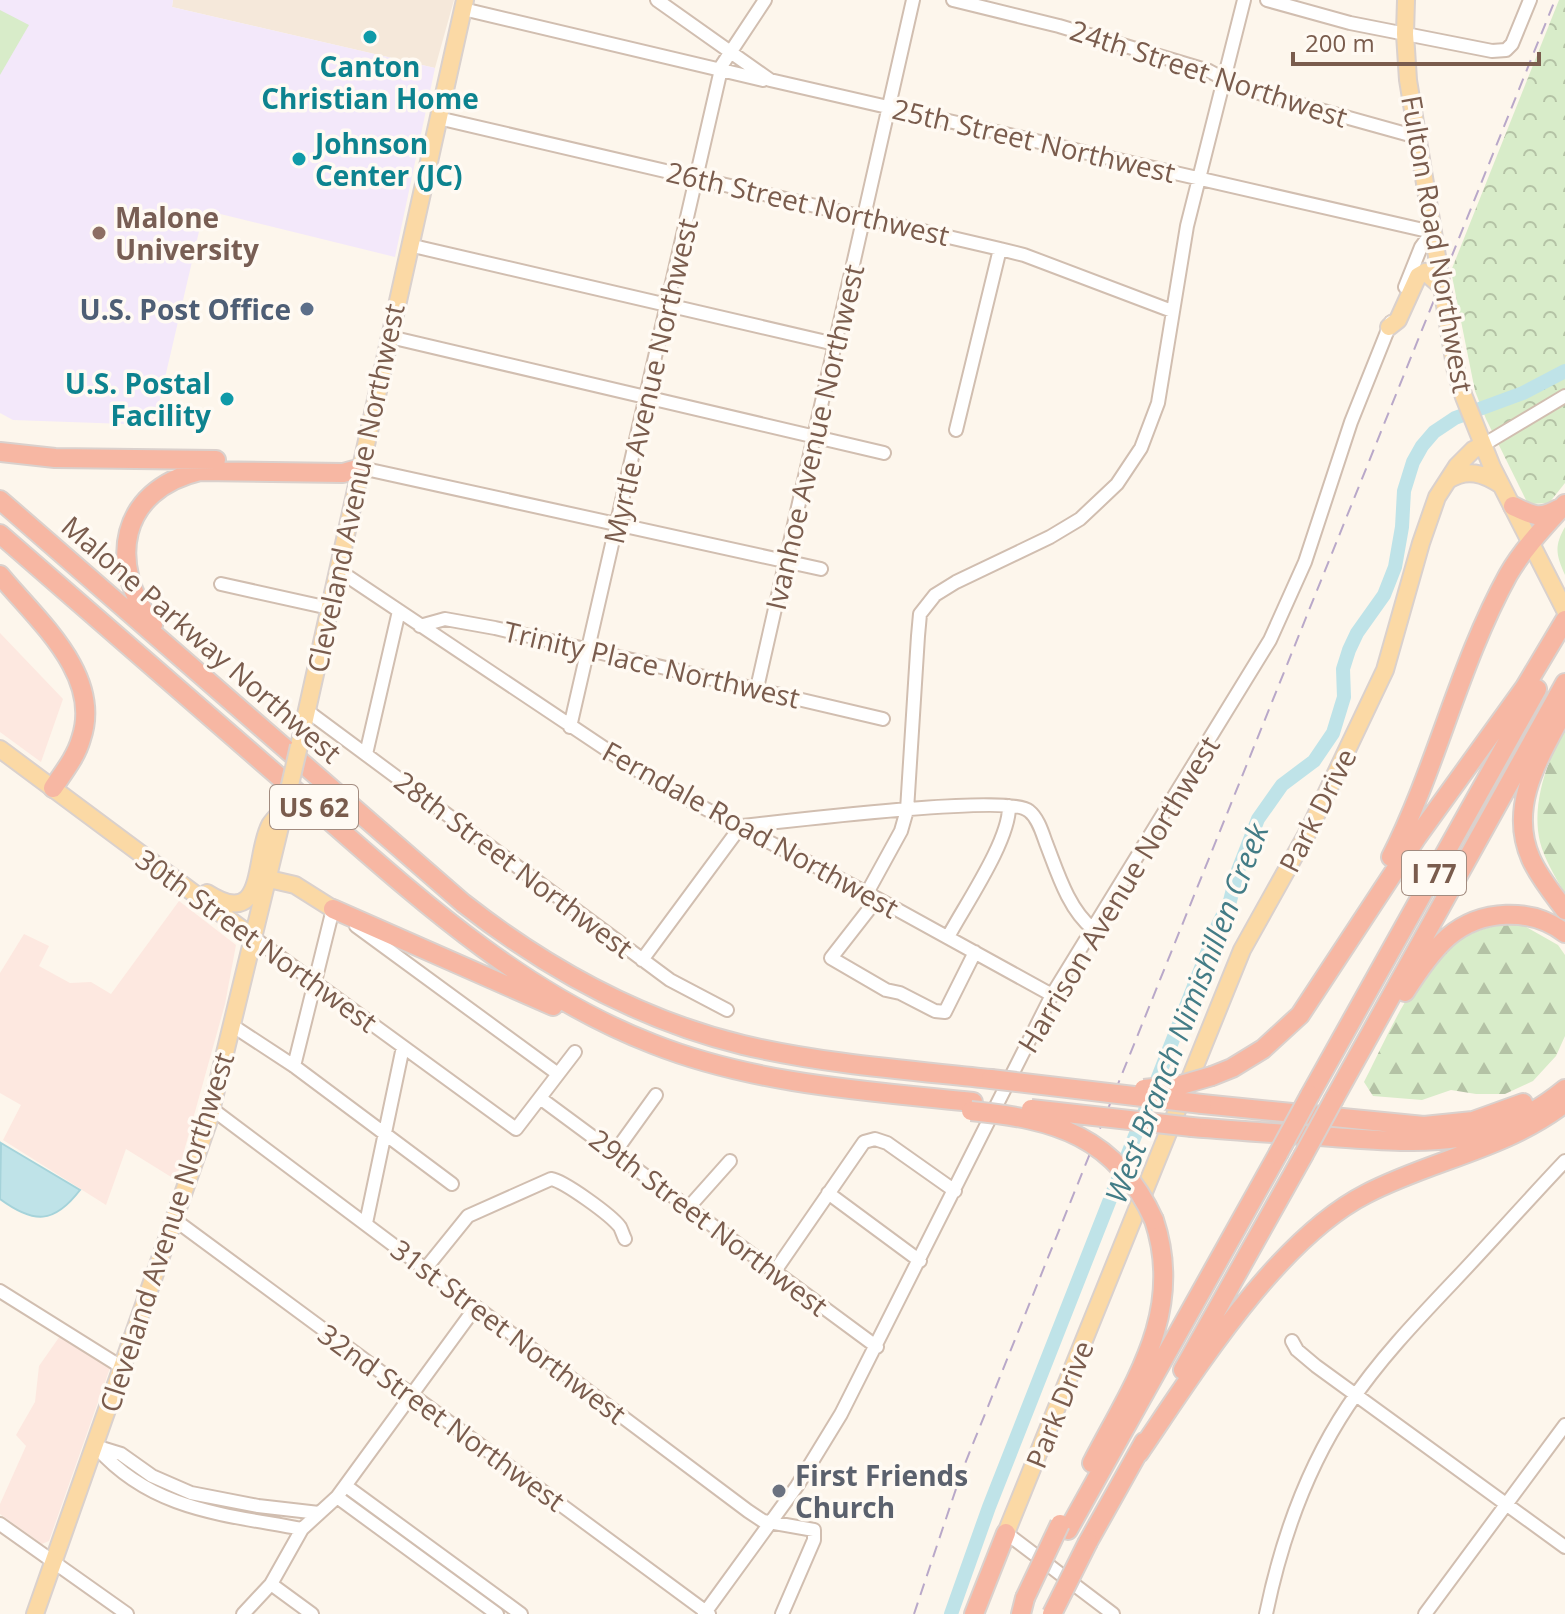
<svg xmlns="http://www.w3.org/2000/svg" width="1565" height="1614" font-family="'Open Sans',sans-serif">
<defs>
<pattern id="forest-firs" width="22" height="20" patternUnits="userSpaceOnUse" patternTransform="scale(2)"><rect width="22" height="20" fill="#d8ecc9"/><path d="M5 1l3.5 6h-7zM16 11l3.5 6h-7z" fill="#b4c2a5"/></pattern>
<pattern id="park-crowns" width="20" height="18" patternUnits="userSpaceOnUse" patternTransform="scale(2)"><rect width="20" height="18" fill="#d8ecc9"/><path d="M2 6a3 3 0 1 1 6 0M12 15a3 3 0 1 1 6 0" fill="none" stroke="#b4c2a5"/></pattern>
</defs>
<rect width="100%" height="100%" fill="#fdf6ec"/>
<!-- residential -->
<path fill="#f5e8da" d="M173 0H454L435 68 172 7Z"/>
<!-- commercial -->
<path fill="#fde8e0" d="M0 633 63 699 41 762 0 732Z
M179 901 236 945 225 1004 176 1180 126 1149 106 1205 3 1140 21 1105 0 1093V973L24 934 49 946 39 966 70 983 91 982 111 994Z
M60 1336 110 1368 49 1541 42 1544 0 1514V1504L26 1446 16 1435 35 1402 39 1366Z"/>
<!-- education -->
<path fill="#f3e8fa" d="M0 0H173L172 7 435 68 395 257 204 210 154 425 13 420 0 413Z"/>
<!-- green -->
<path fill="#d8ecc9" d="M0 10 29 25 0 75Z"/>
<!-- forest -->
<path fill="url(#forest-firs)" d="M1565 527V575C1556 555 1554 546 1565 527Z
M1565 728V893C1556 879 1544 858 1540 842 1531 804 1547 761 1565 728Z
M1521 924 1558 945 1565 955V1036L1556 1056 1533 1081 1505 1094H1476L1451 1090 1422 1100 1373 1096 1364 1082C1391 1030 1422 947 1484 929 1495 925 1509 925 1521 924Z"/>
<!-- park -->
<path fill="url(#park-crowns)" d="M1559 0H1565V483L1549 503 1528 504 1486 419 1475 391 1451 271Z"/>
<!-- water -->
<path fill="#bfe3e8" stroke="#a5d3da" stroke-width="2" d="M1 1143 80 1190C54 1224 34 1224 0 1199Z"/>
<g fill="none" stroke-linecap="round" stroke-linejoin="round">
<!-- river -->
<path stroke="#bfe3e8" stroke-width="14" d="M951 1614 989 1507 1218 925 1230 901 1237 873 1258 819 1282 785 1314 761 1333 733 1344 697 1343 669 1349 650 1357 633 1384 595 1395 567 1402 527 1404 491 1413 462 1422 446 1434 432 1455 418 1523 393 1565 371"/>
<defs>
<path id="minor" d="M657 0 770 80 1432 232 1421 247 1405 287
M953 0 1059 26 1209 71 1241 88 1417 137
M1267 0 1350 23 1492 51 1506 50 1512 44 1530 0
M463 9 763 80
M438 118 1000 249 1024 255 1172 311
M409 245 835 344
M390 337 884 453
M956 430 1000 249
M1483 445 1565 396
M361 468 821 569
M338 570 658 784 867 893 1052 995
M221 584 329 608
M420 626 445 619 495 628 883 719
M757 688 913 0
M306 710 670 980 727 1010
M570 727 722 65 765 0
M366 754 399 611
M867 893 901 831 907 810 918 636 920 614 935 595 956 582 1050 537 1080 519 1117 484 1141 448 1158 403 1187 226 1244 0
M877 899 831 958 886 990 900 993 935 1011 945 1012 975 952
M356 926 558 1074
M948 937C965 905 1010 840 1009 806
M254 938 516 1129 575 1052
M642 960 741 826C781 822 1009 793 1029 811 1038 818 1042 832 1046 843 1057 871 1068 909 1093 929
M233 1026 294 1066 452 1184
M294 1066 333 909 338 913
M540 1098 877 1347
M212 1109 748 1511 763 1521 814 1530V1540L782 1614
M615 1152 656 1095
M828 1193 920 1261
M689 1207 730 1161
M175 1220 709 1614
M366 1223 403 1047
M426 1268 468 1216 551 1179C564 1181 611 1215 620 1227 622 1231 623 1235 625 1239
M775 1271 864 1142 875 1139 887 1143 955 1191
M0 1291 123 1368
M1292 1341 1297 1350 1316 1366 1565 1547
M95 1446 121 1454 152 1476 191 1493 258 1506 319 1513
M97 1448C153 1511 224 1514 302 1529
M346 1486 521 1614
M337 1497 497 1614
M0 1524 127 1614
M1006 1533 1113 1614
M271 1584 312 1614
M243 1614 271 1584 302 1529 337 1497 475 1308
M704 1614 797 1486 841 1414 1052 995 1270 640 1305 562 1351 422 1391 322
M1266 1614C1281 1541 1306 1469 1348 1406 1378 1361 1416 1321 1454 1281 1491 1242 1527 1201 1565 1161
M1425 1614 1565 1425"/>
<path id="major" d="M1406 0 1405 34 1408 80 1456 372 1464 397 1492 467 1565 610
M1389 327 1398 320 1418 276 1425 272 1441 286
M1448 480C1467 468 1483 473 1501 485
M299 746 465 0
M0 749 254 938
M269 879 295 885 333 909
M207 893C267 931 253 857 270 825 273 820 278 815 282 811
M1006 1533 1242 950 1309 830 1385 670 1421 543 1437 497 1457 466 1473 450 1483 445
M35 1614 208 1123 287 798"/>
<path id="highway" d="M0 452 55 458 216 460
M0 500 463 903C546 968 640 1020 743 1045 824 1064 908 1070 991 1079
M1513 506C1532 515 1539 520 1558 509
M0 534C97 618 194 702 291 787 403 884 513 990 653 1044 754 1084 866 1091 973 1102
M0 575C37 620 103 675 81 739 76 757 63 773 53 788
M153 625C107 564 119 490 200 471L343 473 361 468
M1565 709C1541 755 1507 805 1531 859 1539 877 1553 894 1565 910
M1391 857C1437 766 1459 664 1508 575 1523 549 1545 526 1565 504
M333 909 553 1006
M1405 992C1417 973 1431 952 1448 937 1481 909 1531 907 1565 933
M1212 1076 1232 1068 1263 1049 1300 1015 1417 837 1525 687 1565 620
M1310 1095 1537 689
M1334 1099 1565 683
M1202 1104 1424 1126 1473 1121 1523 1103
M1192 1127C1239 1131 1286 1134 1333 1137 1424 1143 1489 1151 1565 1089
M1183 1370 1303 1156
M1139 1453C1195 1371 1276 1240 1366 1194 1431 1160 1506 1149 1565 1103
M1092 1463C1133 1384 1185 1313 1154 1220
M1068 1530 1278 1154
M1088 1542 1144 1442
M974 1614 1006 1533
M1021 1614 1025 1598"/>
</defs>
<!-- minor casing -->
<use href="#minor" stroke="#d1beb0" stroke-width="16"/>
<!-- major casing -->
<use href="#major" stroke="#dad1cd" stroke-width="20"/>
<!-- highway casing -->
<use href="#highway" stroke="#dad1cd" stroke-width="22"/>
<!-- minor -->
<use href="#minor" stroke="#fff" stroke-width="12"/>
<!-- major -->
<use href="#major" stroke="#fbd9a5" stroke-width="16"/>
<!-- highway -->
<use href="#highway" stroke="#f7b7a3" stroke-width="18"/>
<!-- rail -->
<path stroke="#b9a8c9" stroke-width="2" stroke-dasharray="12 8" stroke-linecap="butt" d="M914 1614 962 1471 1555 0"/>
<defs>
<path id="major-bridge" d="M287 798 299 746"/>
<path id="highway-bridge" d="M991 1079 1202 1104
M1144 1089 1181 1085 1212 1076
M1031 1109 1192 1127
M971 1111C1055 1119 1116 1136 1154 1220
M1278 1154 1310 1095
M1303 1156 1334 1099
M1025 1598 1060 1524
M1052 1614 1088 1542"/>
</defs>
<!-- major-bridge casing -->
<use href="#major-bridge" stroke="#dad1cd" stroke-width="20" stroke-linecap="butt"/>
<!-- highway-bridge casing -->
<use href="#highway-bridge" stroke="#dad1cd" stroke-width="22" stroke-linecap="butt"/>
<!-- major-bridge -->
<use href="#major-bridge" stroke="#fbd9a5" stroke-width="16"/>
<!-- highway-bridge -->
<use href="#highway-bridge" stroke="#f7b7a3" stroke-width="18"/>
</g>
<!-- markers -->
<g fill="#0f9aa8" stroke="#fffaf3" stroke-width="3">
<circle cx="370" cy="37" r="8"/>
<circle cx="299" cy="159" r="8"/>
<circle cx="227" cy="399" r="8"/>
</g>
<circle fill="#8d6e63" stroke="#fffaf3" stroke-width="3" cx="99" cy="233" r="8"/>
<circle fill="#5c6f8a" stroke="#fffaf3" stroke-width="3" cx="307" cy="309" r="8"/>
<circle fill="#6b7280" stroke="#fffaf3" stroke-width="3" cx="779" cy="1491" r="8"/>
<g text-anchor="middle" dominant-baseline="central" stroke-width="7" stroke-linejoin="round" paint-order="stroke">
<!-- shield labels -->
<g fill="#fffaf3" stroke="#a28b7f" stroke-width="2">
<rect x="270" y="785" width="88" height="44" rx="6"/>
<rect x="1402" y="851" width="64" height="44" rx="6"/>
</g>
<g font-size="26" font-weight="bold" fill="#7a5c4d">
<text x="314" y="807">US 62</text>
<text x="1434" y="873">I 77</text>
</g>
<!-- culture labels -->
<g font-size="28" font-weight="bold" fill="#0d838f" stroke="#fffaf3">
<text x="370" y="66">Canton<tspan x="370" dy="32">Christian Home</tspan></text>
<text x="315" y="143" text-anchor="start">Johnson<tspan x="315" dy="32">Center (JC)</tspan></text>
<text x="211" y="383" text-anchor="end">U.S. Postal<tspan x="211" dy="32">Facility</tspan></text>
</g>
<!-- street labels -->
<g font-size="28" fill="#7a5c4d" stroke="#fffaf3">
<text transform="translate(1209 73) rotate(18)">24th Street Northwest</text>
<text transform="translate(1034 140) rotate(13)">25th Street Northwest</text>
<text transform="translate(808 203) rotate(13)">26th Street Northwest</text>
<text transform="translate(1438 244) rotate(80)">Fulton Road Northwest</text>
<text transform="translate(650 381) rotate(-77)">Myrtle Avenue Northwest</text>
<text transform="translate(814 437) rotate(-77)">Ivanhoe Avenue Northwest</text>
<text transform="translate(355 488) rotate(-78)">Cleveland Avenue Northwest</text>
<text transform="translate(202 639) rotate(41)">Malone Parkway Northwest</text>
<text transform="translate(652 664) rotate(13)">Trinity Place Northwest</text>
<text transform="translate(1317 810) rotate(-63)">Park Drive</text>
<text transform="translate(751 829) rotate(29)">Ferndale Road Northwest</text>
<text transform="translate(514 864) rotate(37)">28th Street Northwest</text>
<text transform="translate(1118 894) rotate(-59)">Harrison Avenue Northwest</text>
<text transform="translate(257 940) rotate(36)">30th Street Northwest</text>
<text transform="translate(709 1222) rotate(37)">29th Street Northwest</text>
<text transform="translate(166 1232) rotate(-72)">Cleveland Avenue Northwest</text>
<text transform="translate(509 1331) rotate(37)">31st Street Northwest</text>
<text transform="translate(1059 1404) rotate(-68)">Park Drive</text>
<text transform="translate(442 1417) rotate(36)">32nd Street Northwest</text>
</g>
<!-- education labels -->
<g font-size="28" font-weight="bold" fill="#785e54" stroke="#fffaf3" text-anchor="start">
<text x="115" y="217">Malone<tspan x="115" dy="32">University</tspan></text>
</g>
<!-- service labels -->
<g font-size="28" font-weight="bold" fill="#4e5e75" stroke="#fffaf3" text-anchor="end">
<text x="291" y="309">U.S. Post Office</text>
</g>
<!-- worship labels -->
<g font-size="28" font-weight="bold" fill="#5b616d" stroke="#fffaf3" text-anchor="start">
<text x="795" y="1475">First Friends<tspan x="795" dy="32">Church</tspan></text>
</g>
<!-- water labels -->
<g font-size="30" font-style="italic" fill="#437c86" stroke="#fffaf3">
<text transform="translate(1186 1013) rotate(-69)">West Branch Nimishillen Creek</text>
</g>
</g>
<!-- scale -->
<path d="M1293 52v12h246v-12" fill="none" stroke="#7a5c4d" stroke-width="4"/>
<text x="1305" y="52" font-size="24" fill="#7a5c4d" stroke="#fffaf3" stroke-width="6" paint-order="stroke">200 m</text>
</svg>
